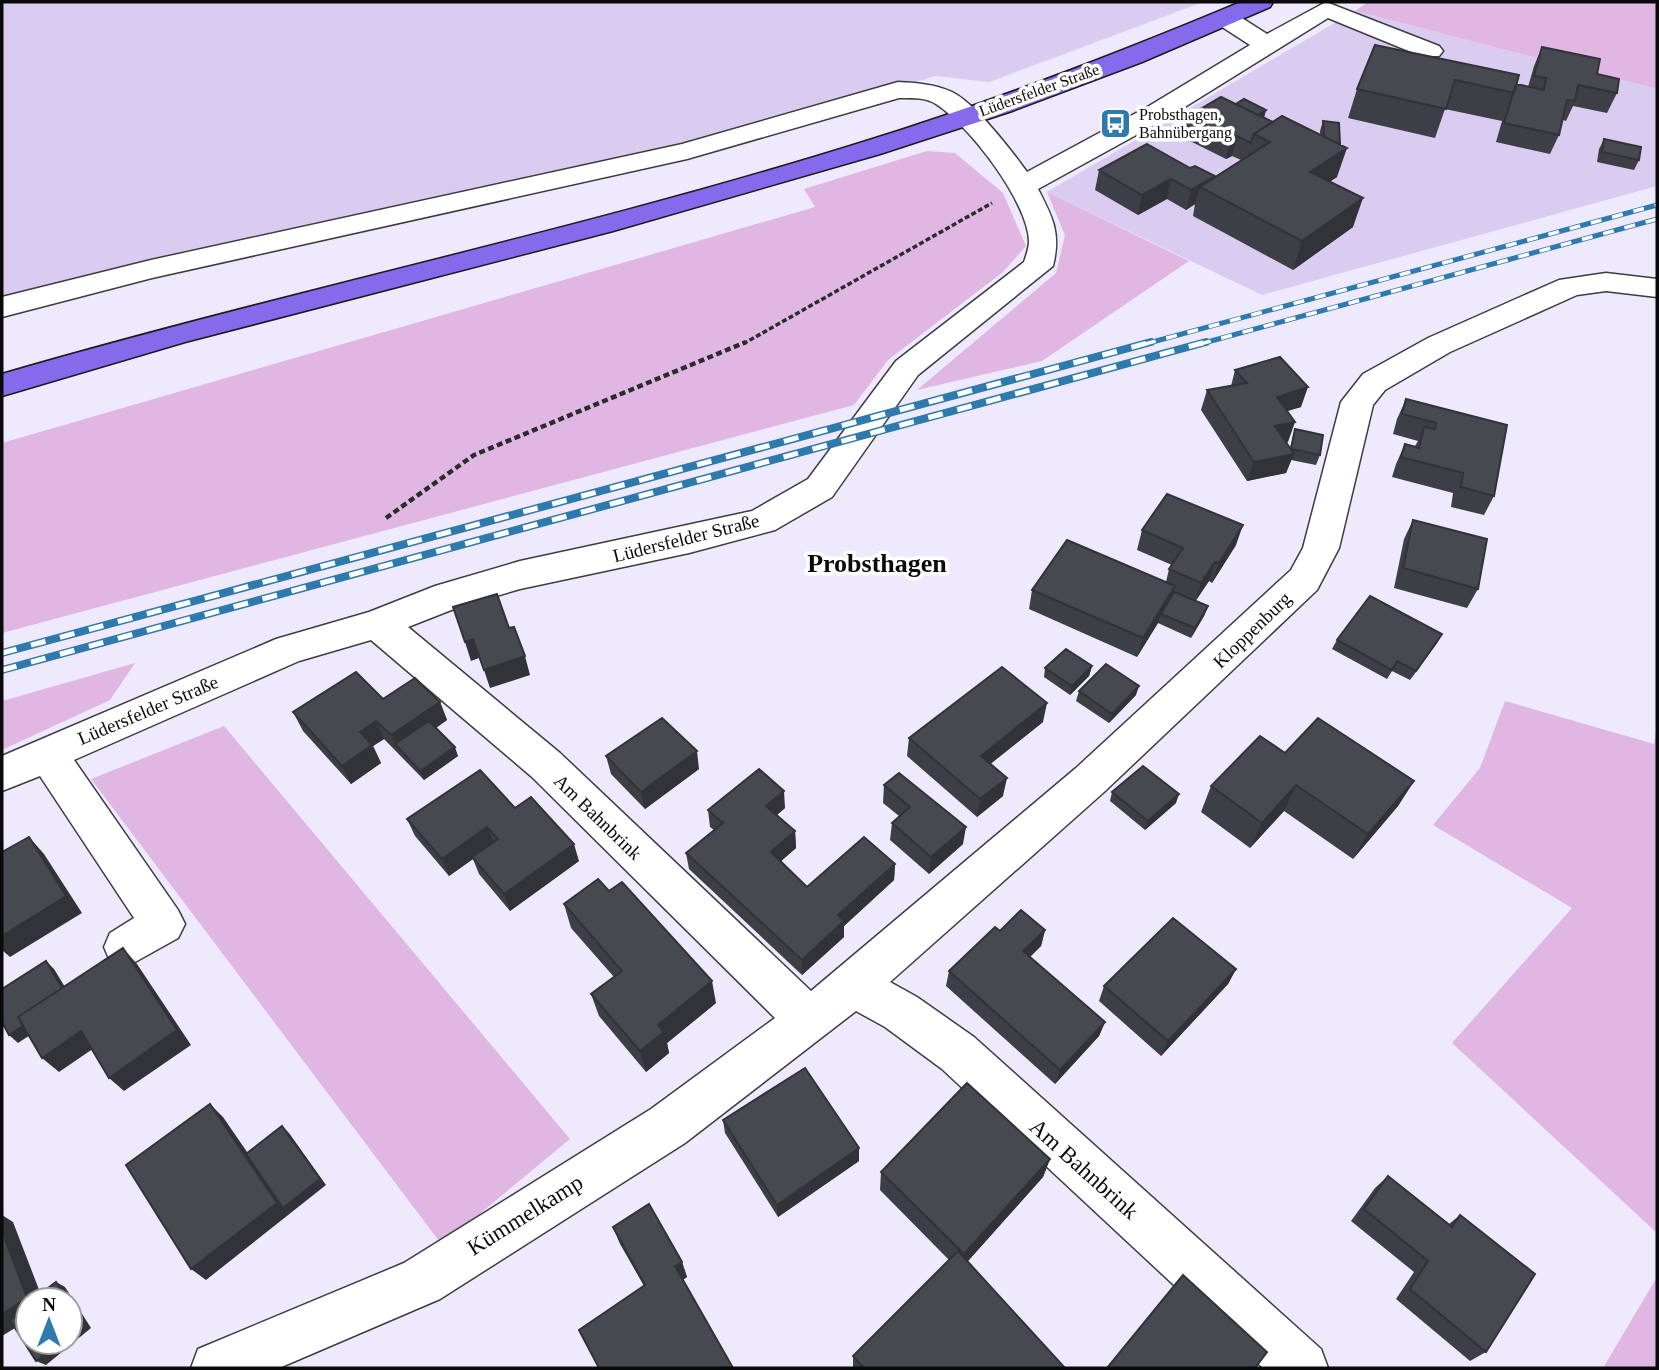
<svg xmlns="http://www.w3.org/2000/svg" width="1659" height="1370" font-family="Georgia,serif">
<rect width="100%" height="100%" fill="#eee9fd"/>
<!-- farmland -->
<path fill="#d9ccf0" d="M2 2H1203L989 82 935 76 795 121 151 269 2 307Z
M1355 11 1657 89V186L1262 295 1047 192Z"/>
<!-- green -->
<path fill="#e0b6e3" d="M1368 2H1657V89L1355 11Z
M927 151 955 153 1003 193 1026 246 1003 272 888 360 854 405 2 633V443L815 207 804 189Z
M1047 192 1189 261 1042 361 917 390 1056 273 1065 235Z
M135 663 110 700 2 750V701Z
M1505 701 1654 744 1657 726V1233L1452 1043 1572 908 1433 825 1480 768Z
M224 726 570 1139 442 1245 91 779Z
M1657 1277V1368H1603Z"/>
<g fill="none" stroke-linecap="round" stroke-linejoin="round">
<defs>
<path id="minor" d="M1326 2 1439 46 1443 51 1439 56H1421L1328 18 1167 118 1038 189C1053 218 1061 233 1053 266L918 375 832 497 775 530 689 553 520 589 459 607 408 627 560 753 811 991 1076 768 1291 570 1303 548 1341 402 1363 374 1428 338 1559 280 1606 273 1657 279V297L1606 291 1577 295 1450 352 1385 390 1373 405 1339 548 1317 590 1104 792 890 982 917 997 974 1037 1321 1349 1328 1368H1263L942 1069 885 1027 856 1011 685 1143 440 1299 279 1368H191L198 1349 404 1263 651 1109 775 1018 532 777 371 640 299 661 74 760 178 910 185 924 178 938 126 967 110 961 104 947 110 933 134 918 40 776 2 791V756L276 639 369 612 435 586 520 561 752 511 808 479 896 361 1024 262C1026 256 1029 248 1029 241 1028 202 969 125 936 104 925 97 912 98 899 98L687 159 152 278 2 317V297L151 260 682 144 898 82C917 83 934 84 952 92 976 104 1011 150 1027 172L1149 106 1250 45 1216 23 1213 18 1216 13H1234L1267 34Z"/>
<path id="major" d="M1241 2H1273L1270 7 1142 62 1012 111 880 154 613 231 185 342 2 396V374C287 291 579 231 863 142 992 102 1117 54 1241 2Z"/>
</defs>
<!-- minor casing -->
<use href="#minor" stroke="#3d3d3d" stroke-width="3"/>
<!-- major casing -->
<use href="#major" stroke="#1b1b1b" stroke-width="3"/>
<!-- path-far1 -->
<path stroke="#2c2c2c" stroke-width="3.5" stroke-dasharray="5 2.5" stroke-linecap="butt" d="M743 344 992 203"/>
<!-- path -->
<path stroke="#2c2c2c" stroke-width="4.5" stroke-dasharray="6 3.5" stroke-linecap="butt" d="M386 518 474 455 746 342"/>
<!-- minor -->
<use href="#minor" fill="#fff" fill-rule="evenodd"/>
<!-- major -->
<use href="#major" fill="#856aec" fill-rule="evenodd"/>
<defs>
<path id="rail-far1" d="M1145 344 1657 205
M1200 344 1657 219"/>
<path id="rail" d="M2 653 1151 342
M2 670 1206 342"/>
</defs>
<!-- rail-far1 casing -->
<use href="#rail-far1" stroke="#2f7aac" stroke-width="5"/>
<!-- rail casing -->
<use href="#rail" stroke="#2f7aac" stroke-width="8"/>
<!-- rail-far1 -->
<use href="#rail-far1" stroke="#fff" stroke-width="3.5" stroke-dasharray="11" stroke-linecap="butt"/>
<!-- rail -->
<use href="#rail" stroke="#fff" stroke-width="5" stroke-dasharray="15" stroke-linecap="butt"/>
</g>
<!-- wall -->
<path fill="#3d3f46" d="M1375 45 1528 87 1534 66 1542 47 1597 74 1617 93 1607 113 1573 106 1566 121 1563 120 1559 135 1550 154 1496 142 1502 121 1445 109 1435 138 1348 118 1357 89Z
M1236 104 1266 110 1264 118 1273 122 1320 135V131L1323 121 1337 177 1330 181 1353 227 1293 270 1193 216 1195 204 1186 210 1167 199 1138 215 1095 190 1099 170 1190 168 1214 177 1241 160 1232 156 1226 159 1182 137 1187 117Z
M1604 139 1639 160 1634 170 1597 162 1599 149Z
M1235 370 1301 407 1287 411 1288 442 1286 443 1290 448 1295 429 1320 455 1316 465 1291 460 1286 473 1247 481 1201 410 1207 390 1231 386Z
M1406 399 1507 425 1494 496 1484 515 1451 507 1453 493 1392 477 1396 464 1405 444 1415 446 1418 441 1393 434 1397 419Z
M1413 520 1478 589 1467 608 1394 588 1404 539Z
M1142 530 1236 545 1212 583 1209 581 1195 601 1208 606 1204 616 1191 638 1158 623 1137 657 1029 609 1032 590 1166 582 1169 569 1172 565 1137 550Z
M1442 634 1437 643 1410 680 1392 671 1387 679 1332 649 1337 640Z
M1092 666 1089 676 1070 695 1044 677 1045 668Z
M1079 691 1136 695 1109 723 1076 701Z
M383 699 440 702 447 720 436 728 458 756 424 780 384 739 373 746 381 763 351 784 303 731 293 712Z
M1043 722 990 764 1003 796 977 817 907 756 909 738Z
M1285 753 1414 781 1398 806 1353 859 1284 811 1250 848 1201 812 1211 786Z
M606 756 699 769 645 809 611 774Z
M884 785 963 844 929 874 890 840 892 823 899 816 883 803Z
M1112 792 1176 803 1145 830 1110 801Z
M515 808 579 861 510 911 479 874 473 859 449 876 415 836 407 819Z
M785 808 777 815 795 831 796 848 781 861 807 887 895 864 894 880 844 926V937L802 975 689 869 686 853 714 830 710 827 708 810Z
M609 891 716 1003 667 1043 669 1053 646 1072 599 1016 591 994 614 977 571 928 564 904Z
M1045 930 1041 946 1030 957 1105 1022 1099 1036 1055 1084 946 986 949 971 1000 931Z
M1236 969 1228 984 1161 1056 1099 1001 1104 986Z
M723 1120 859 1148V1161L778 1217 725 1133Z
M1050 1159 1043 1177 967 1262 1065 1368H853V1356L949 1260 880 1190 881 1172Z
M1388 1176 1449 1224 1460 1215 1486 1352 1470 1361 1396 1299 1414 1272 1351 1221 1375 1188Z
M613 1227 682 1262 687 1277 683 1280 644 1286 620 1244Z"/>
<!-- shaded-wall -->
<path fill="#323339" d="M1266 110 1263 120 1249 121Z
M1237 136 1232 156 1226 159 1231 139Z
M1347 148 1337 177 1301 201 1310 172Z
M1215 176 1211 192 1200 187 1195 204 1186 210 1191 190Z
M1171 179 1167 199 1138 215 1142 195Z
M1363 198 1353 227 1293 270 1302 241Z
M1308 387 1301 407 1270 416 1277 397Z
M1295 422 1288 442 1268 446 1275 426Z
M1294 454 1286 473 1247 481 1254 462Z
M1243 525 1236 545 1212 583 1219 563Z
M1215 562 1209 581 1195 602 1201 583Z
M1175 586 1169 605 1161 614 1158 623 1137 657 1143 638Z
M1208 606 1204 616 1191 638 1195 628Z
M1442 634 1437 643 1410 680 1416 671Z
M473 639 479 658 471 661 465 642Z
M525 656 530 675 490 688 484 670Z
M1092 666 1089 676 1070 695 1072 686Z
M1139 686 1136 695 1109 723 1112 714Z
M440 702 447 720 402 751 395 744 391 735Z
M1047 703 1043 722 978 774 981 756Z
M376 721 384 739 373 746 381 763 351 784 342 766 360 732Z
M455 747 458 756 424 780 420 771Z
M697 751 699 769 645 809 641 792Z
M1007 778 1003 796 977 817 980 799Z
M1414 781 1398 806 1353 859 1368 834Z
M1296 785 1284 811 1250 848 1262 823Z
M784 791 785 808 767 823 766 806Z
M1179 794 1176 803 1145 830 1148 821Z
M487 827 494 844 449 876 442 859Z
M966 827 963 844 929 874 931 857Z
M795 831 796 848 772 869 771 852Z
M29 837 44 854 82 913 10 957 2 950V936Z
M574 844 579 861 510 911 504 894Z
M895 864 894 880 844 926V937L802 975V960L838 915Z
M1045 930 1041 946 1019 967 1023 951Z
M123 948 137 964 191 1045 124 1091 109 1078Z
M46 961 54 969 76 1005 18 1043 9 1035Z
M1236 969 1228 984 1161 1056 1168 1041Z
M712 981 716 1003 667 1043 669 1053 646 1072 640 1051 658 1025Z
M1105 1022 1099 1036 1055 1084 1060 1070Z
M81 1031 97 1046 59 1072 42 1058Z
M210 1104 223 1117 285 1207 282 1126 289 1133 326 1185 206 1280 191 1269Z
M859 1148V1161L778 1217 777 1205Z
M1050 1159 1043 1177 960 1270 964 1254Z
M2 1215 13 1222 43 1300H28V1320L2 1336Z
M682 1262 687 1277 680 1281 675 1266Z
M56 1282 65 1287 91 1328 46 1365 36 1361 59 1342H70V1300H68Z"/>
<!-- building -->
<path fill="#474951" stroke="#323339" stroke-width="2" d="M1375 45 1519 75 1514 93 1455 80 1446 109 1357 89Z
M1542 47 1600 59 1597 74 1619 79 1617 93 1578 85 1575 101 1567 100 1559 135 1504 123 1516 84 1544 90 1546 78 1534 76Z
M1221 97 1273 122 1254 134 1251 143 1237 136 1231 139 1187 117Z
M1244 99 1266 110 1258 115 1236 104Z
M1282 116 1347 148 1310 172 1363 198 1302 241 1200 187 1270 142 1254 134Z
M1323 121 1339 123 1340 144 1324 137Z
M1604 139 1641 147 1639 160 1602 152Z
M1147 144 1190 168 1195 166 1215 176 1191 190 1171 179 1142 195 1099 170Z
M1280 357 1308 387 1277 397 1295 422 1275 426 1294 454 1254 462 1207 390 1247 383 1235 370Z
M1406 399 1507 425 1494 496 1461 487 1463 473 1401 457 1405 444 1419 448 1424 427 1435 429 1436 423 1402 414Z
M1295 429 1323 435 1320 455 1291 449Z
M1167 494 1243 525 1219 563 1215 562 1201 583 1169 569 1183 548 1142 530Z
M1413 520 1487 539 1478 589 1403 568Z
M1067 540 1175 586 1143 638 1032 590Z
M1174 592 1208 606 1195 628 1161 614Z
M497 594 509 628 514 627 525 656 484 670 473 639 465 642 453 607Z
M1370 596 1442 634 1416 671 1397 661 1392 670 1337 640Z
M1066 649 1092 666 1072 686 1045 668Z
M1106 664 1139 686 1112 714 1079 691Z
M1002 667 1047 703 981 756 1007 778 980 799 909 738Z
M356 672 383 699 415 678 440 702 391 735 376 721 360 732 372 745 342 766 293 712Z
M662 718 697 751 641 792 606 756Z
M1318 718 1414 781 1368 834 1296 785 1262 823 1211 786 1260 736 1285 753Z
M429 721 455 747 420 771 395 744Z
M1143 766 1179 794 1148 821 1112 792Z
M759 769 784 791 766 806 795 831 771 852 807 887 864 837 895 864 838 915 844 921 802 960 686 853 723 823 708 810Z
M480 770 515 808 531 797 574 844 504 894 472 857 498 839 487 827 442 859 407 819Z
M899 773 966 827 931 857 892 823 910 807 884 785Z
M29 837 66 896 2 936V852Z
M598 879 609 891 622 882 712 981 658 1025 664 1032 640 1051 591 994 622 971 564 904Z
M1021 910 1045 930 1023 951 1105 1022 1060 1070 949 971 995 927 1000 931Z
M1173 918 1236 969 1168 1041 1104 986Z
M123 948 177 1030 109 1078 81 1031 42 1058 18 1017Z
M46 961 62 988 18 1017 23 1026 9 1035 2 1022V989Z
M805 1068 859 1148 777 1205 723 1120Z
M967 1083 1050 1159 964 1254 881 1172Z
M210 1104 277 1203 191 1269 126 1165Z
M282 1126 320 1179 283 1208 246 1154Z
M1388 1176 1452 1227 1460 1215 1535 1274 1486 1352 1410 1289 1428 1261 1364 1209Z
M649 1204 682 1262 675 1266 733 1368H599L579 1330 645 1285 613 1227Z
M2 1231 27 1298 2 1314Z
M958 1251 1065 1368H864L853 1356Z
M1183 1275 1267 1352 1255 1368H1107Z
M56 1282 68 1300H35V1298Z
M70 1304 82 1323 70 1333Z
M28 1308V1342H59L36 1361 10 1320Z"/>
<!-- icons -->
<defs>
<symbol id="bus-square" viewBox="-11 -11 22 22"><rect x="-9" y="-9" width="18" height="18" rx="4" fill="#2f7aac" stroke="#fff"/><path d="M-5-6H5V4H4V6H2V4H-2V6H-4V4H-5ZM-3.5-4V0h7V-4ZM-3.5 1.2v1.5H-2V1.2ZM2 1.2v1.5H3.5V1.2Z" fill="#fff"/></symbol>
</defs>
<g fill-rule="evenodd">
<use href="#bus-square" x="1098" y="106" width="35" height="35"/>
</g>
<g text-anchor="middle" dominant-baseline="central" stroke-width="7" stroke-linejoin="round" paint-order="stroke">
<!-- far-street labels -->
<g font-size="16" fill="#0a0a0a" stroke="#fff">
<text transform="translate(1039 90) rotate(-20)">Lüdersfelder Straße</text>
</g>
<!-- far-poi labels -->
<g font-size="16" fill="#0a0a0a" stroke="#fff" text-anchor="start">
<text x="1139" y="114">Probsthagen,<tspan x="1139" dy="18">Bahnübergang</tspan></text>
</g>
<!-- street labels -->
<g font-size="19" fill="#0a0a0a" stroke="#fff">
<text transform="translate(686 538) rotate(-14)">Lüdersfelder Straße</text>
<text transform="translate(1252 630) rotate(-44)">Kloppenburg</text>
<text transform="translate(148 710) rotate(-23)">Lüdersfelder Straße</text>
<text transform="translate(598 817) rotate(44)">Am Bahnbrink</text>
</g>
<!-- near-street labels -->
<g font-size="23" fill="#0a0a0a" stroke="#fff">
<text transform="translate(1084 1169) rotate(42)">Am Bahnbrink</text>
<text transform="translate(525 1215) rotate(-32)">Kümmelkamp</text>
</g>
<!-- district labels -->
<g font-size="26" font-weight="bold" fill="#0a0a0a" stroke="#fff">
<text x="877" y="563">Probsthagen</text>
</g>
</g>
<!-- border -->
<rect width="1659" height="1370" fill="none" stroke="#0a0a0a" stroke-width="7"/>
<!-- north arrow -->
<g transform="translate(49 1321)"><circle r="33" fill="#ffffff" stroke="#9d9d9d" stroke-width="2"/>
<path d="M0-5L12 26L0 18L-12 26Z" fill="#2f7aac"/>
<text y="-10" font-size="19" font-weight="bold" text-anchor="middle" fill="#0a0a0a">N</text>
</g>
</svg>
